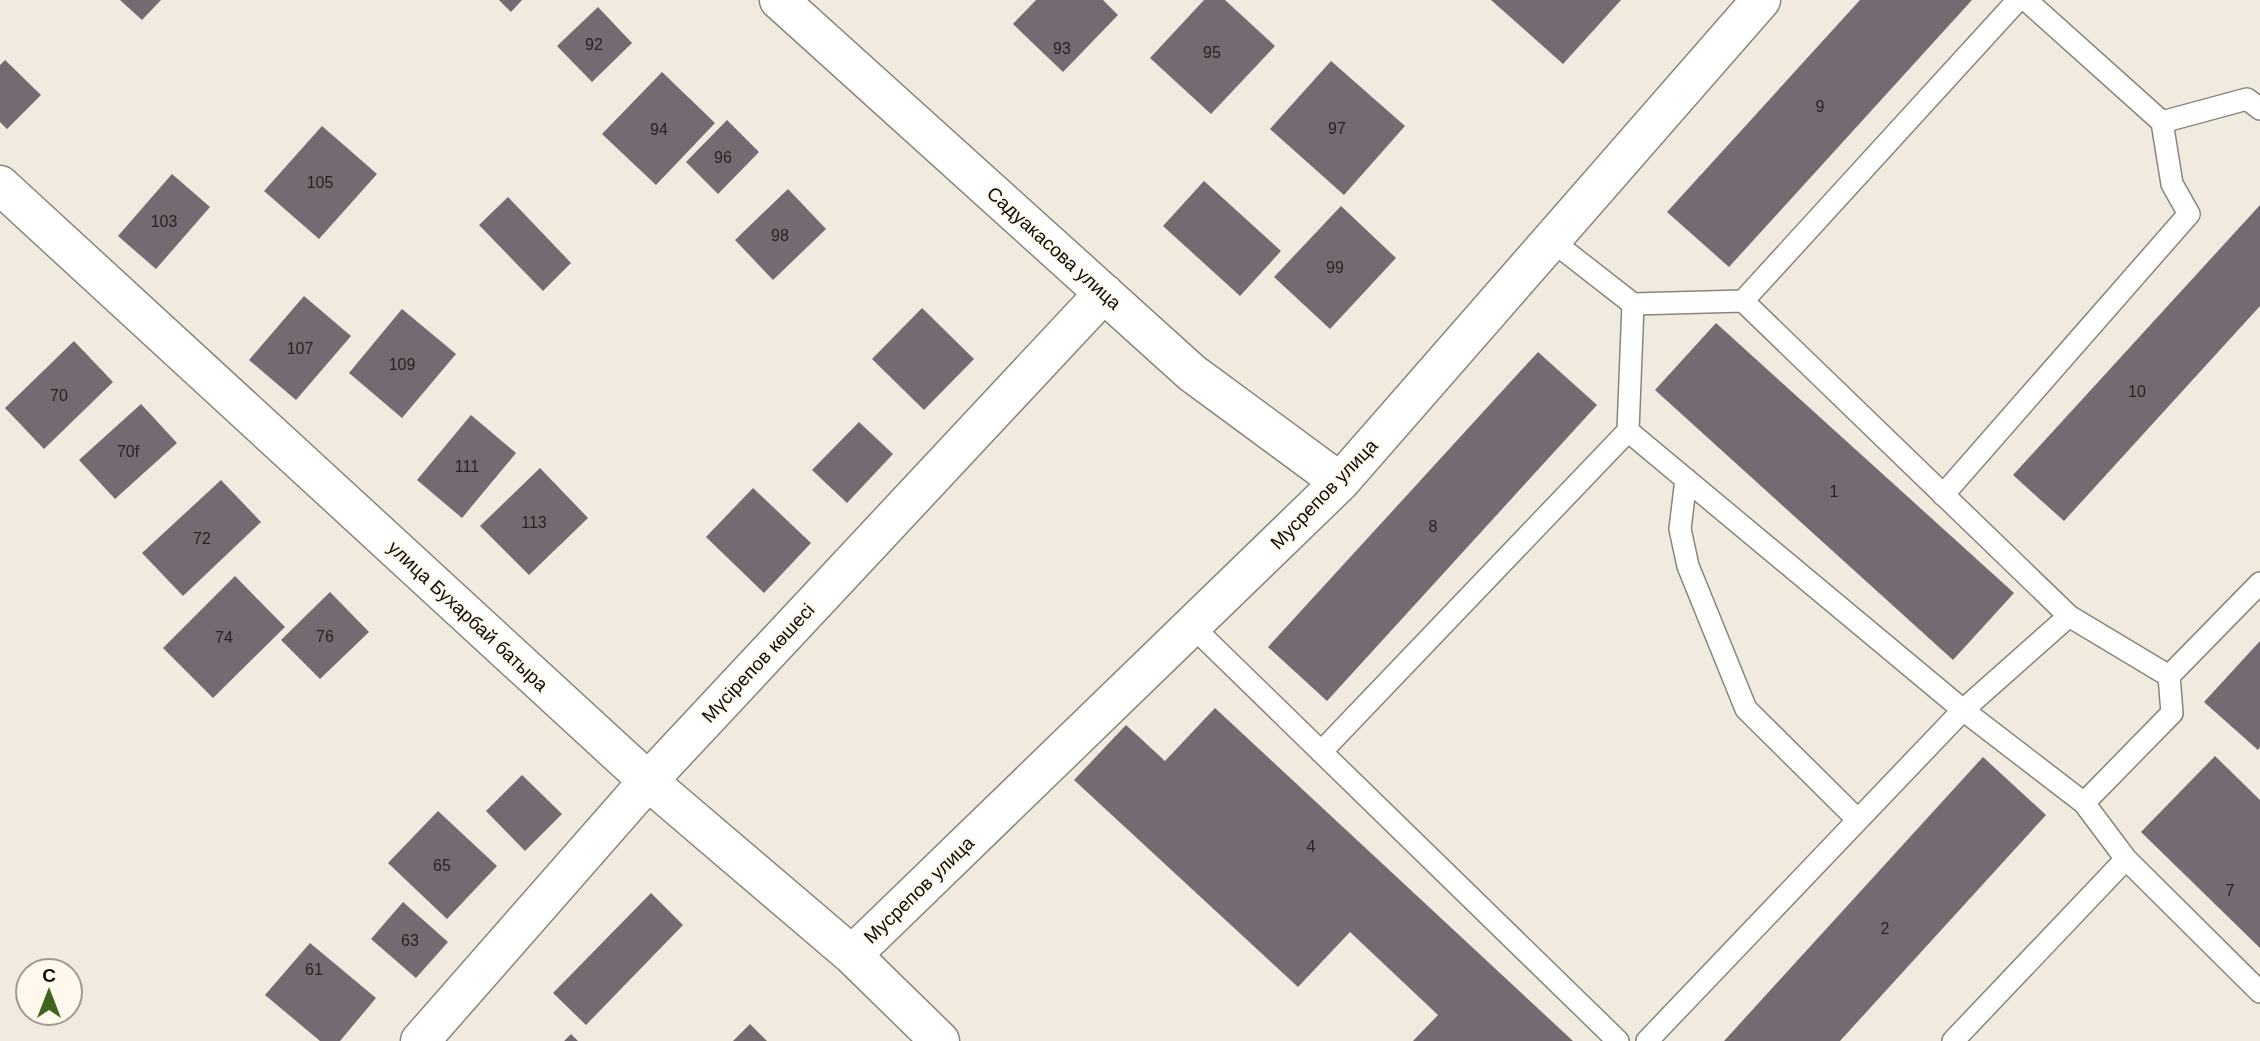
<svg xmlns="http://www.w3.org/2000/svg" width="2260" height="1041" font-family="Helvetica,sans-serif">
<rect width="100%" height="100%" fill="#f1ebdf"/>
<!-- building -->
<path fill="#756a71" d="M120 0H161L142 20Z
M499 0H522L511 12Z
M1036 0H1103L1118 15 1063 72 1013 24Z
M1204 0H1225L1275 46 1211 114 1150 58Z
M1491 0H1621L1563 64Z
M1860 0H1972L1729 267 1667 212Z
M598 7 632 43 592 82 557 46Z
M5 60 41 95 7 129 0 122V65Z
M1331 61 1405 126 1344 195 1270 129Z
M662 72 715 123 656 185 602 134Z
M727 120 759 152 718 194 686 162Z
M322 126 377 174 319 239 264 191Z
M172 174 210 207 156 269 118 236Z
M1204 181 1281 251 1240 296 1163 226Z
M788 189 826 229 773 280 735 240Z
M508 197 571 263 543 291 479 225Z
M2260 205V306L2064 521 2013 475Z
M1341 206 1396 258 1330 329 1274 277Z
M304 296 351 336 296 400 249 360Z
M922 308 974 359 924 410 872 359Z
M402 309 456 354 402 418 349 373Z
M1716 323 2014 593 1953 660 1655 390Z
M74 341 113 382 44 449 5 408Z
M1538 352 1597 405 1327 701 1268 647Z
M141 404 177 443 115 499 79 460Z
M471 415 516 453 462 518 417 480Z
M859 422 893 454 847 503 812 470Z
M540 468 588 518 529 575 480 526Z
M221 480 261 522 183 596 142 553Z
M753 488 811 543 764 593 706 537Z
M235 576 285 627 213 698 163 648Z
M330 592 369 632 320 679 281 640Z
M2260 641V747L2258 750 2204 702Z
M1215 708 1573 1041H1413L1438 1015 1350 932 1298 987 1074 780 1126 725 1165 761Z
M2215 756 2260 800V948L2141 832Z
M1983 757 2046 815 1840 1041H1724Z
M522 775 562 814 525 851 486 811Z
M438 811 497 866 447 919 388 863Z
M651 893 683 925 586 1025 553 993Z
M403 902 448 942 416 978 371 939Z
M310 943 376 998 340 1041H320L265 995Z
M750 1024 767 1041H733Z
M571 1034 578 1041H564Z"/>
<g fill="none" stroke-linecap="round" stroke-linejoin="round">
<defs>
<path id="service" d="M2026 0 2162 122 2247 99 2260 109
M1551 240 1633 304 1743 301 2069 616 1963 710 1647 1041
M1743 301 2018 0
M1633 304 1628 431 1963 710 2084 803 2172 713 2169 676
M1686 479 1680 529 1688 566 1746 709 1858 820
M1943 495 2189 214 2172 184 2162 122
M2069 616 2169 676 2260 583
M1192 626 1618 1041
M1321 752 1628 431
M2084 803 2126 859
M1953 1041 2126 859 2260 992"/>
<path id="minor" d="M779 0 1192 373 1340 482
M0 185 648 781 852 955 940 1041
M852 955 1340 482 1761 0
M420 1041 648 781 1104 293"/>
</defs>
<!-- service casing -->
<use href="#service" stroke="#8a8479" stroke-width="24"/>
<!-- minor casing -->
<use href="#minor" stroke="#8a8479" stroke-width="41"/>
<!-- service -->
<use href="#service" stroke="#fff" stroke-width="21"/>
<!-- minor -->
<use href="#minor" stroke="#fff" stroke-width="38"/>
</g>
<g text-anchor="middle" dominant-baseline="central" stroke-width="5" stroke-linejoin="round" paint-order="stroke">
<!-- number labels -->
<g font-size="16" fill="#272322">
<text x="594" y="44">92</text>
<text x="1062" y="48">93</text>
<text x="1212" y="52">95</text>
<text x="1820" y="106">9</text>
<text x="1337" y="128">97</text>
<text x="659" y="129">94</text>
<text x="723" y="157">96</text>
<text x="320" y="182">105</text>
<text x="164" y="221">103</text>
<text x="780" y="235">98</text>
<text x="1335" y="267">99</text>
<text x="300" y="348">107</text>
<text x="402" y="364">109</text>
<text x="2137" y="391">10</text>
<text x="59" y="395">70</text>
<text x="128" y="451">70f</text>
<text x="467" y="466">111</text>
<text x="1834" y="491">1</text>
<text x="534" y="522">113</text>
<text x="1433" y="526">8</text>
<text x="202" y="538">72</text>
<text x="325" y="636">76</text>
<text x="224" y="637">74</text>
<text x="1311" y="846">4</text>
<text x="442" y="865">65</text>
<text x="2230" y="890">7</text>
<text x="1885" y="928">2</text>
<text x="410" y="940">63</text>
<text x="314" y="969">61</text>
</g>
<!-- street labels -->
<g font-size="19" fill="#0d0b07" stroke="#fff8ec">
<text transform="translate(1054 248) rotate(42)">Садуакасова улица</text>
<text transform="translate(1324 494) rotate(-46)">Мусрепов улица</text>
<text transform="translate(468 616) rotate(43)">улица Бухарбай батыра</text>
<text transform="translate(758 663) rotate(-47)">Мүсірепов көшесі</text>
<text transform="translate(919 890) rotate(-44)">Мусрепов улица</text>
</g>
</g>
<!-- north arrow -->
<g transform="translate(49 992)"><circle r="33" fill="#fff8ec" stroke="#9e9990" stroke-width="2"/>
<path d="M0-5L12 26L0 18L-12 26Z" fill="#3e641e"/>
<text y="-10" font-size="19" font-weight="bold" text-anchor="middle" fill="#0d0b07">С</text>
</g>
</svg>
